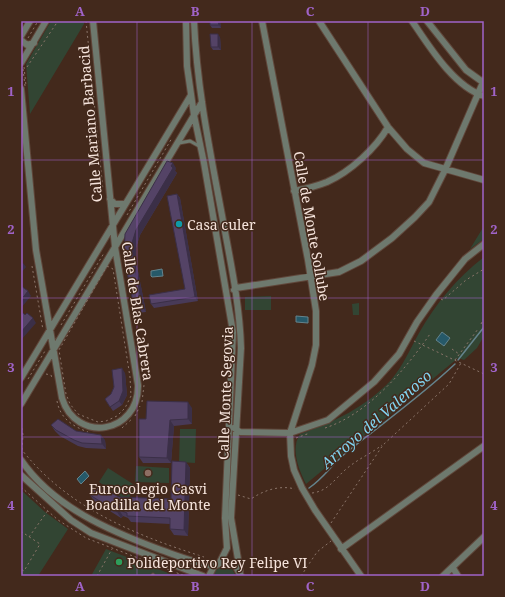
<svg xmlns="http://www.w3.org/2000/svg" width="505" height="597" font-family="'Noto Serif',serif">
<rect width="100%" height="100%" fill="#43291c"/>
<!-- green -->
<path fill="#324533" d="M51 21H84V24L30 114 26 64Z
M484 226V239L470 249Z
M484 257V336L477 348 464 360 458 358 306 484C299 470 290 449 300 434 334 422 366 407 391 380 403 366 410 349 419 333 436 303 457 278 484 257Z
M271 296V310H245V297Z
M359 303V315H353L352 304Z
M180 429H196L195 463 179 462Z
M136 466 169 468V483L135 482Z
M108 468 136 486 127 501 99 482Z
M21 490 45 512 68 529 38 576H21Z
M106 549 176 576H91Z
M224 566 232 569 236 576H213L216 570Z"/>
<!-- water -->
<path fill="#265969" stroke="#64838c" d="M162 269 163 276 152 277 151 276V271Z
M296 316 308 317V323L296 322Z
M442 332 450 338 444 346 436 340Z
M85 471 89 476 81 484 77 479Z"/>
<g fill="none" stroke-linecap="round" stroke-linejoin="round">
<!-- stream -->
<path stroke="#64838c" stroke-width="1.5" d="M458 360 484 327
M309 488C324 478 333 463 347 452 383 423 421 396 455 364"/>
<defs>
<path id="service" d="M179 143 190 141 199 146
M152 576 153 575"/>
<path id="minor" d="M186 21 187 66 194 115 204 163 233 332 225 518 227 548 220 562
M194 21C197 94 213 165 226 237 233 274 240 311 241 348L231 518 240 571
M262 21 308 260 316 311V345L312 365 290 433 291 456 294 470 302 488 315 510 361 576
M319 21 388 127 407 149 424 163 484 180
M412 21C429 46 454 87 484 96
M427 21 466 70 484 83
M21 36 30 21
M21 40 27 45 34 43
M21 63 46 21
M21 89 36 250 62 398C76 444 139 434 138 385L115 247 93 21
M294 191C305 189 317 186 327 182 350 172 376 148 388 127
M110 199 115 204H125
M234 290 236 288 339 272 361 261 392 238 415 217 429 202 445 170 484 80
M21 378 191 95
M21 404 202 102
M234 428 240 432 290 433 328 420 374 382 399 354 417 322 436 295 465 259 484 244
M21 460C53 507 110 531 161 550 178 556 195 563 214 566
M21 475 71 520 91 533 203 576
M341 549 484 446
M453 568 458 576
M209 576 214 566 224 562 235 565 241 576
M443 576 484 537"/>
</defs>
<!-- service casing -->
<use href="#service" stroke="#60473b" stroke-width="4.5"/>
<!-- minor casing -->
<use href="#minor" stroke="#60473b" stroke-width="8"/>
<!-- path -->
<path stroke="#8b756a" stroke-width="1" stroke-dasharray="2 3" stroke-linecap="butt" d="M86 21 103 190
M28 38 38 21
M24 67 26 86
M27 67 58 21
M23 69 25 86
M127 215 172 138
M32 266 43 330
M107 266 113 269 130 377 131 396 125 408 117 416 106 421 98 422 78 414 70 404 66 394 59 350Z
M441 299 443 300 466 280 484 269
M481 324 484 318
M61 325 104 253
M414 341 484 374
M452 349 459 354
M455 360 478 329
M46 374 51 375 52 378
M28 379 45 351
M57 401C60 418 72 426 88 432
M142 402 144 385
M135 416 140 406
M21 423 23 435 22 450C68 508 135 535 204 557
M122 428 133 418
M325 428C368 414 405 370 430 334
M296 438 310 433
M21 487 58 520 86 538 185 576
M312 493C330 491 336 476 350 466 360 458 372 453 382 445
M238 495 251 499C264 490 280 485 295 489
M331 523 383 445 449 384 461 363
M21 533 22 532 40 544 24 571 21 569
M29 537 49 509
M97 576 112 549
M301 576 317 552 331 541"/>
<!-- service -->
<use href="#service" stroke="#6e796e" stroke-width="3"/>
<!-- minor -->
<use href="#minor" stroke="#6e796e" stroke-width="6"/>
</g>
<!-- wall -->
<path fill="#483a58" d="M220 21 221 28H212L210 25Z
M220 37 221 50H213L211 47Z
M176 168 175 171 177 173 140 235 136 248V261L146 312 137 313 134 308 124 256Z
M177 194 180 198 198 301 154 308 151 304 185 289Z
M125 373 127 395 122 405 113 411 105 399 111 394 114 387Z
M192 408V424L174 426 171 463H143L139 457 146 419Z
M51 425 76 431 105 440 106 449 86 448 78 446 60 436 55 431Z
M186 462 190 468 188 536 174 535 170 529V524L131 522 128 518 123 516 121 518 94 501 90 495 119 497 171 499Z"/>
<!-- shaded-wall -->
<path fill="#3b2f47" d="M218 21H220L221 28 219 25Z
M218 34 220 37 221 50 218 47Z
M173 163 176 168 175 171 177 173 140 235 136 248V261L146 312 142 306 133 256 132 243 136 230Z
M177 194 180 198 198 301 195 297Z
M23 263 26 267 21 273V265Z
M28 291 31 296 21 308V300Z
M33 318 36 323 21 340V332Z
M122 368 125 373 127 395 122 405 119 401Z
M188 402 192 408V424L188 419Z
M170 420 174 426 171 463 167 458Z
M101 435 105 440 106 449 102 444Z
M186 462 190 468 188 536 184 530Z
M119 510 123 516 121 518 117 512Z"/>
<!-- building -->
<path fill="#544366" stroke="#3b2f47" d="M210 21H218L219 25H210Z
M210 34H218V47H211Z
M167 161 173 163 171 166 173 168 136 230 132 243 133 256 142 306 134 308 124 256 125 234Z
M177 194 195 297 151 304 149 295 185 289 167 196Z
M21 286 28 291 21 300Z
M23 313 25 315 27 313 33 318 21 332V316Z
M122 368 123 391 119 401 110 407 105 399 111 394 114 387 112 370Z
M147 401 188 402V419L170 420 167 458 139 457V419H146Z
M58 419 76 431 101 435 102 444 82 443 74 440 56 430 51 425Z
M172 461 186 462 184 530 170 529V518L127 516V513L119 510 117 512 90 495 96 485 119 497 171 499Z"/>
<!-- grid -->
<path fill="none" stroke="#a063c8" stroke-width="1" stroke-opacity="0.55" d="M137 21V576M252 21V576M368 21V576M21 160H484M21 298H484M21 437H484"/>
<!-- markers -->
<circle fill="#0f9aa8" stroke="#43291c" stroke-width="1.5" cx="179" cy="224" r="4"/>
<circle fill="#8d6e63" stroke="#43291c" stroke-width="1.5" cx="148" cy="473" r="4"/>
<circle fill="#2e9e5b" stroke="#43291c" stroke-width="1.5" cx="119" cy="562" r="4"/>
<g text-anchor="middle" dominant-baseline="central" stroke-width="3" stroke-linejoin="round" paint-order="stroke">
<!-- street labels -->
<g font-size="14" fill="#f6e4dc" stroke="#43291c">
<text transform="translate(90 124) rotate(-95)">Calle Mariano Barbacid</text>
<text transform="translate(312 226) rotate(80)">Calle de Monte Sollube</text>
<text transform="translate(138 311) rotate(81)">Calle de Blas Cabrera</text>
<text transform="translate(225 393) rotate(-88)">Calle Monte Segovia</text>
</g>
<!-- poi labels -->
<g font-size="14" fill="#f6e4dc" stroke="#43291c" text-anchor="start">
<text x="187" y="224">Casa culer</text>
<text x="148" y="488" text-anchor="middle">Eurocolegio Casvi<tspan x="148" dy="16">Boadilla del Monte</tspan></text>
<text x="127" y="562">Polideportivo Rey Felipe VI</text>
</g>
<!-- water labels -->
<g font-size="15" font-style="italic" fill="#80d4f0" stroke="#43291c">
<text transform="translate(376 419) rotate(-41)">Arroyo del Valenoso</text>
</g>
</g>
<!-- border -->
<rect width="505" height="597" fill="none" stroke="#43291c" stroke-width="44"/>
<rect x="22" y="22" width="461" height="553" fill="none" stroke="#a063c8" stroke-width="1.5"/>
<g font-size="13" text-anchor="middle" font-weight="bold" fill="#a063c8">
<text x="80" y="16">A</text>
<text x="195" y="16">B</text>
<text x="310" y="16">C</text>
<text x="425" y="16">D</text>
<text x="11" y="96">1</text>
<text x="494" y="96">1</text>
<text x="11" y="234">2</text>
<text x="494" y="234">2</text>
<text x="11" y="372">3</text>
<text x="494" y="372">3</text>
<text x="11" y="510">4</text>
<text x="494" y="510">4</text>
<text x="80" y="591">A</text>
<text x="195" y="591">B</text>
<text x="310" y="591">C</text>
<text x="425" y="591">D</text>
</g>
</svg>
